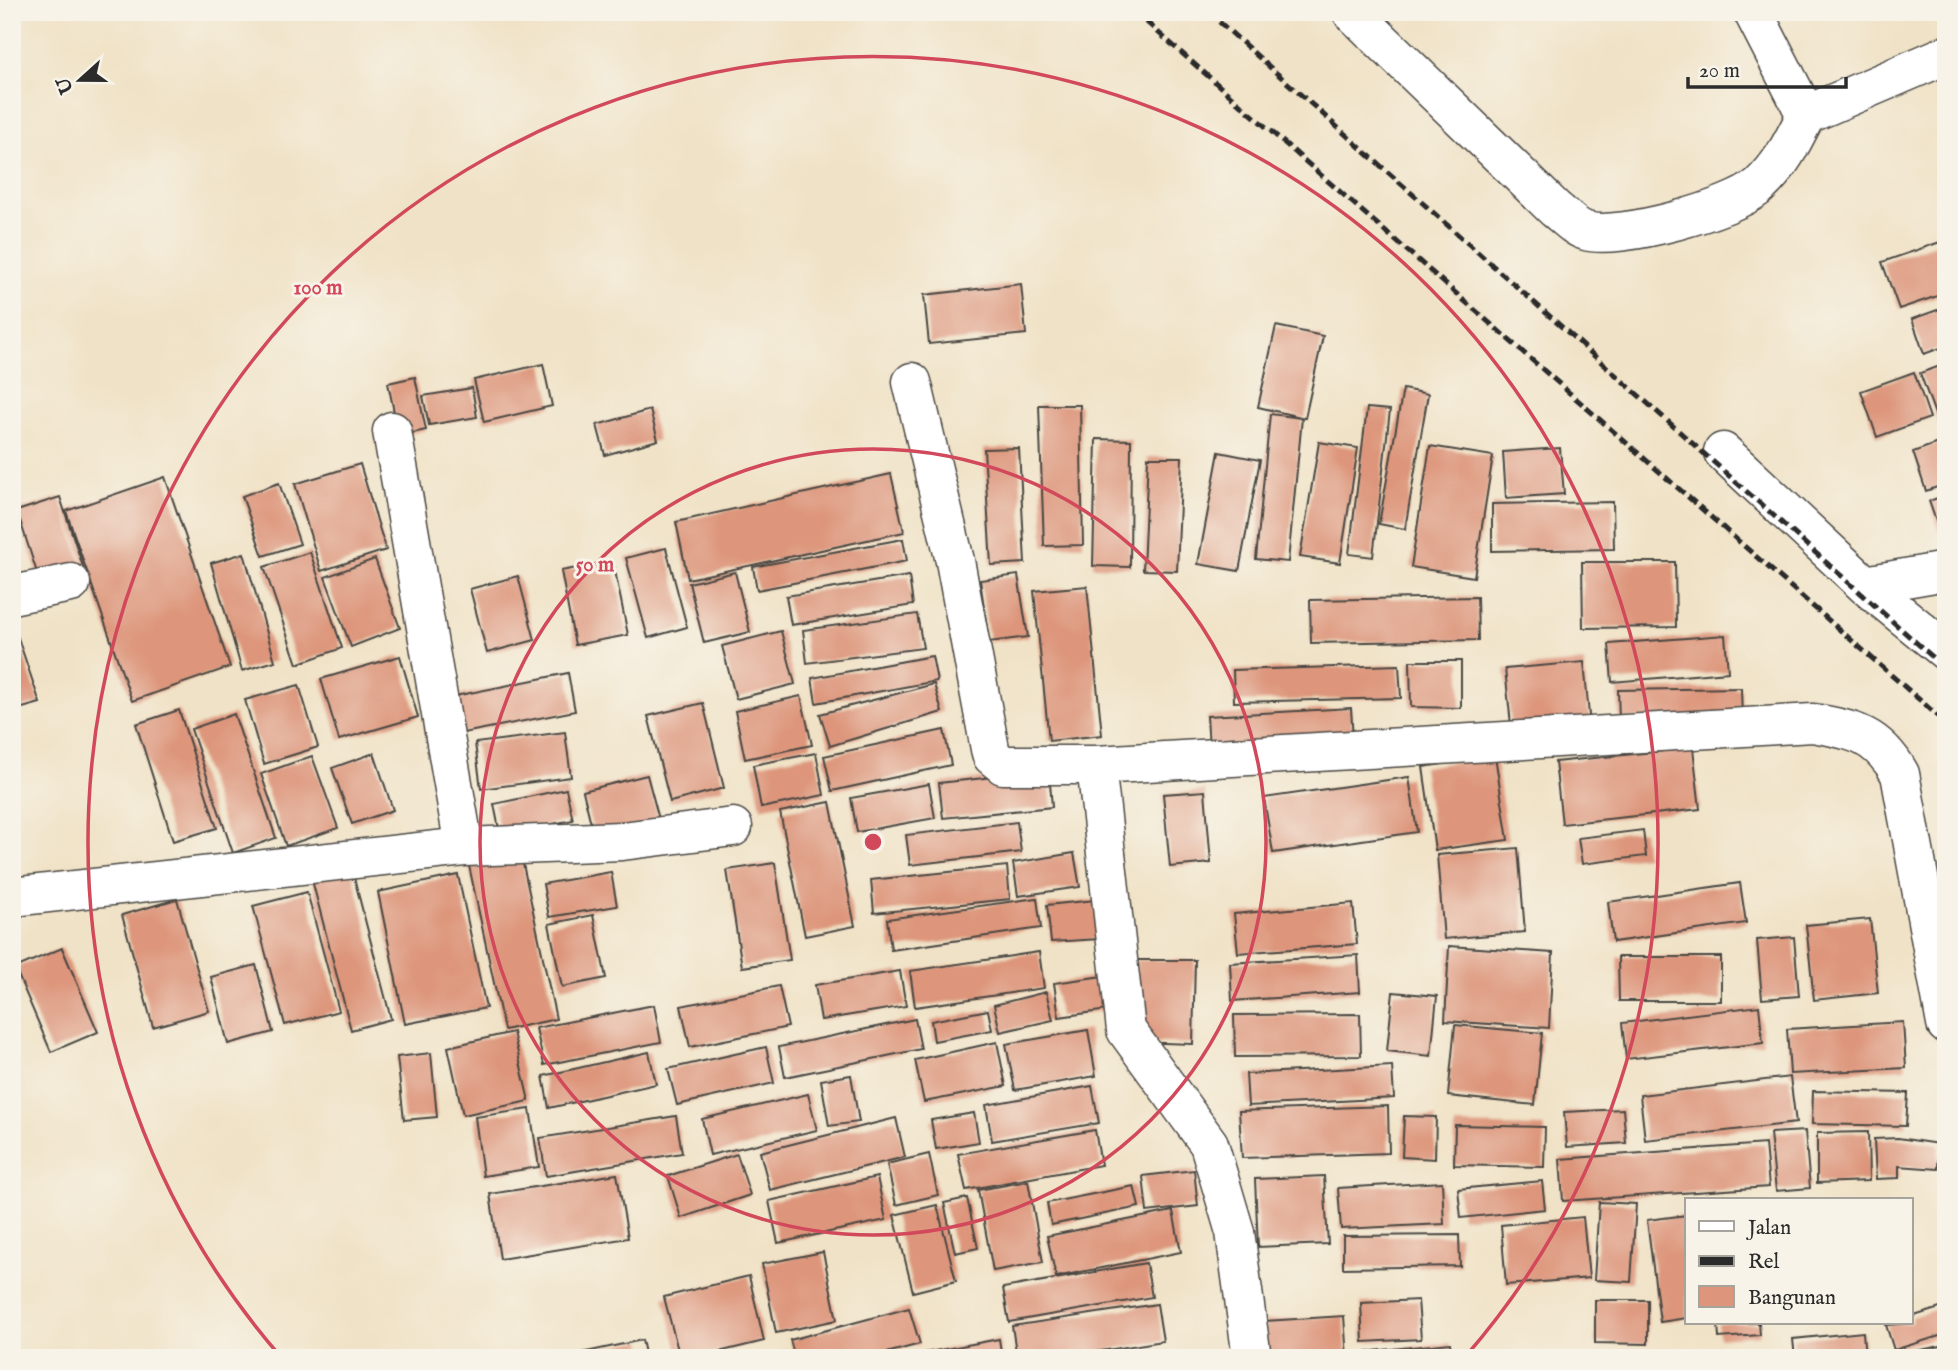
<svg xmlns="http://www.w3.org/2000/svg" width="1958" height="1370" font-family="'IM FELL English',serif">
<rect width="100%" height="100%" fill="#f7f3e8"/>
<filter id="ink" filterUnits="userSpaceOnUse"><feTurbulence type="fractalNoise" baseFrequency=".0143" numOctaves="2"/><feDisplacementMap in="SourceGraphic" scale="14" xChannelSelector="R" yChannelSelector="G"/><feConvolveMatrix kernelMatrix="1 2 1 2 8 2 1 2 1" color-interpolation-filters="sRGB"/></filter>
<filter id="wash" filterUnits="userSpaceOnUse"><feTurbulence type="fractalNoise" baseFrequency=".00686" numOctaves="4" result="noise"/><feDisplacementMap in="SourceGraphic" scale="28" xChannelSelector="R" yChannelSelector="G"/><feGaussianBlur stdDeviation="1.57" result="paint"/><feColorMatrix in="noise" values="0 0 0 0 0 0 0 0 0 0 0 0 0 0 0 0 0 1.4 0 .05"/><feComposite in="paint" operator="in"/></filter>
<g filter="url(#wash)">
<rect width="100%" height="100%" fill="#f0e2c6"/>
<g id="blocks">
<!-- building -->
<path fill="#dd967c" d="M1946 240V293L1899 309 1882 262Z
M1021 284 1026 334 929 344 924 295Z
M1946 307V346L1924 354 1912 319Z
M1276 326 1323 336 1305 418 1258 407Z
M543 364 552 406 484 422 474 380Z
M1946 364V432L1942 433 1920 373Z
M1914 372 1930 418 1877 437 1861 391Z
M415 377 426 430 399 436 388 383Z
M472 388 477 417 429 425 423 396Z
M1403 389 1428 394 1405 529 1379 524Z
M1039 405H1080L1083 545 1044 546Z
M1367 408 1390 410 1373 557 1349 554Z
M650 410 658 440 605 455 597 425Z
M1270 414 1302 418 1288 562 1256 559Z
M1096 439 1131 440 1130 567 1093 566Z
M1946 440V484L1926 491 1913 452Z
M1319 442 1358 448 1340 563 1300 557Z
M1430 446 1493 456 1474 577 1411 567Z
M1019 448 1025 563 991 565 984 449Z
M1560 448 1564 494 1506 498 1503 452Z
M1219 452 1260 460 1239 571 1198 564Z
M1148 457H1182L1177 571 1143 570Z
M360 464 386 550 321 571 295 484Z
M891 474 904 532 688 579 676 522Z
M165 477 230 667 132 701 66 511Z
M279 483 300 544 263 556 242 496Z
M1946 495V537L1942 538 1929 501Z
M60 497 83 567 40 582 17 511Z
M1613 502 1614 549 1492 551V504Z
M903 539 907 561 757 590 753 567Z
M666 548 687 627 648 638 626 558Z
M310 552 342 648 297 664 264 567Z
M244 553 275 661 242 671 211 563Z
M375 559 400 628 351 647 325 577Z
M613 561 628 635 575 645 561 571Z
M1582 562H1675L1676 627 1583 628Z
M735 572 750 632 704 643 689 583Z
M1018 575 1028 637 989 642 980 580Z
M518 576 535 640 487 653 470 589Z
M909 576 913 605 791 625 786 596Z
M1087 586 1102 735 1049 741 1034 591Z
M1477 597 1478 640 1311 643 1310 600Z
M917 614 923 648 807 663 803 630Z
M15 629 40 703 12 711V630Z
M781 631 795 684 736 699 722 646Z
M1725 635 1728 672 1612 682 1609 644Z
M400 656 418 717 339 740 321 679Z
M932 656 937 681 816 703 812 678Z
M1410 661H1461V708L1411 707Z
M1584 662 1590 726 1512 734 1505 669Z
M1399 665 1401 698 1234 702 1233 670Z
M568 673 575 711 463 733 455 696Z
M934 684 942 712 830 746 820 714Z
M299 685 318 747 264 764 245 700Z
M1741 688 1742 718 1619 719 1618 690Z
M801 696 812 745 745 759 735 711Z
M703 703 724 788 670 802 648 716Z
M1351 708 1353 740 1209 748 1207 716Z
M179 710 217 828 173 841 136 724Z
M234 714 276 838 233 853 191 729Z
M944 730 951 765 832 791 824 756Z
M565 732 571 777 481 789 475 743Z
M1693 748 1700 809 1562 824 1555 762Z
M374 753 393 810 352 824 332 768Z
M816 753 824 795 761 808 753 765Z
M312 756 338 828 286 846 261 774Z
M1495 756 1508 840 1435 850 1423 767Z
M1049 771 1052 807 943 818 939 783Z
M647 775 660 823 595 840 583 791Z
M1409 777 1417 832 1273 853 1264 798Z
M929 784 935 818 857 832 851 798Z
M566 789 573 820 500 834 494 804Z
M1205 791 1211 863 1170 867 1163 794Z
M830 802 855 926 805 936 780 812Z
M1017 822 1021 852 910 865 906 835Z
M1643 830 1646 856 1582 864 1578 838Z
M1518 848 1525 932 1444 939 1437 855Z
M520 850 556 1019 504 1030 468 861Z
M1074 853 1080 887 1018 896 1013 863Z
M775 863 790 960 742 967 727 870Z
M1007 866 1010 899 874 913 871 880Z
M352 870 391 1019 351 1030 312 880Z
M611 872 617 906 549 917 543 884Z
M458 875 486 1008 405 1024 378 892Z
M1740 883 1746 923 1613 942 1608 902Z
M307 892 339 1011 285 1025 253 906Z
M1037 898 1041 928 891 950 887 919Z
M177 899 209 1011 153 1027 122 915Z
M1095 900 1099 939 1051 942 1047 905Z
M1353 903 1357 944 1238 953 1234 914Z
M593 915 606 978 562 987 549 924Z
M1870 919 1878 993 1814 1000 1806 925Z
M1794 937 1799 996 1762 999 1757 940Z
M1449 946 1553 953 1549 1028 1445 1021Z
M62 948 98 1032 51 1052 15 968Z
M1039 952 1044 988 915 1007 910 971Z
M1358 955 1360 992 1232 1001 1230 963Z
M1618 957H1721V1001H1619Z
M1136 960H1195L1193 1044 1134 1042Z
M256 965 273 1032 228 1044 211 977Z
M900 971 906 1006 821 1020 815 985Z
M1103 976 1108 1010 1059 1017 1054 983Z
M779 986 788 1027 690 1047 681 1006Z
M1046 992 1053 1020 1000 1032 994 1005Z
M1393 992 1437 996 1431 1056 1387 1051Z
M654 1005 661 1042 544 1065 536 1028Z
M1759 1006 1763 1043 1626 1059 1622 1023Z
M988 1010 992 1030 934 1041 931 1021Z
M1360 1014 1361 1056 1235 1057 1234 1015Z
M915 1019 921 1049 785 1077 779 1047Z
M1903 1022 1906 1068 1790 1074 1787 1029Z
M1455 1025 1542 1033 1535 1105 1448 1096Z
M1088 1030 1096 1076 1015 1090 1006 1044Z
M513 1032 529 1101 463 1115 448 1047Z
M997 1042 1006 1086 924 1102 915 1060Z
M766 1047 774 1083 677 1105 668 1069Z
M649 1052 656 1084 549 1108 543 1076Z
M431 1053 437 1117 404 1120 397 1057Z
M1392 1066 1394 1098 1248 1106 1246 1074Z
M851 1075 859 1122 829 1126 821 1080Z
M1790 1077 1796 1123 1645 1140 1640 1095Z
M1092 1086 1099 1123 992 1141 986 1105Z
M1813 1091 1908 1093 1906 1126 1812 1124Z
M808 1094 817 1130 710 1155 702 1119Z
M1388 1106 1389 1153 1242 1158 1239 1111Z
M530 1109 539 1167 483 1176 475 1117Z
M1623 1109 1626 1143 1567 1147 1564 1112Z
M974 1113 979 1142 936 1149 931 1120Z
M676 1116 682 1153 546 1176 540 1138Z
M1404 1116 1436 1117 1435 1159 1402 1157Z
M896 1118 905 1157 770 1190 760 1152Z
M1455 1125 1545 1127 1544 1167 1454 1165Z
M1095 1130 1101 1165 966 1190 958 1154Z
M1805 1131 1810 1188 1776 1191 1770 1133Z
M1868 1132 1869 1181 1817 1183V1133Z
M1898 1138 1939 1144 1938 1169 1899 1166V1178L1876 1179 1874 1139Z
M1765 1144 1769 1187 1563 1201 1560 1159Z
M737 1154 750 1195 681 1218 668 1176Z
M929 1154 938 1195 896 1205 887 1164Z
M1194 1170 1198 1206 1147 1212 1143 1176Z
M617 1174 628 1238 500 1259 490 1194Z
M1324 1176 1328 1244 1258 1247 1255 1179Z
M877 1177 886 1220 778 1243 769 1201Z
M1028 1181 1043 1262 993 1271 978 1190Z
M1542 1181 1545 1209 1461 1218 1458 1189Z
M1442 1182 1444 1224 1341 1229 1338 1188Z
M1134 1186 1139 1207 1051 1225 1047 1203Z
M967 1198 978 1248 955 1253 944 1203Z
M1599 1202 1636 1204 1631 1282 1594 1280Z
M937 1205 956 1281 913 1292 894 1215Z
M1173 1211 1181 1252 1056 1277 1047 1236Z
M1687 1215V1318L1660 1322 1647 1220Z
M1583 1217 1589 1278 1506 1285 1501 1225Z
M1459 1235 1460 1266 1343 1268V1236Z
M823 1252 837 1320 776 1333 762 1264Z
M1146 1263 1152 1297 1009 1322 1003 1288Z
M749 1276 764 1341 694 1358H680L664 1297Z
M1418 1300 1421 1339 1363 1342 1361 1303Z
M1595 1300H1648V1344L1595 1343Z
M1157 1304 1163 1341 1058 1358H1017L1012 1326Z
M1946 1306V1334L1894 1350 1886 1325 1911 1323V1317Z
M909 1308 920 1344 868 1358H795L790 1340Z
M1344 1316 1347 1358H1268L1265 1321Z
M1718 1323H1759L1760 1335 1719 1338Z
M1863 1332 1865 1358H1795L1793 1339Z
M999 1339 1002 1358H908V1356Z
M642 1340 646 1358H563V1357Z
M1450 1343 1452 1358H1356L1355 1353Z
M1946 1345V1358H1890L1889 1356Z"/>
</g>
</g>
<g filter="url(#ink)">
<use href="#blocks" fill-opacity="0" stroke="#494642" stroke-width="2"/>
<g fill="none" stroke-linecap="round" stroke-linejoin="round">
<defs>
<path id="street" d="M1352 12 1555 209C1564 216 1575 228 1586 231 1618 241 1734 209 1759 186 1781 166 1793 141 1806 115L1753 12
M1806 115 1946 55
M912 382 955 561 990 749 992 756 1003 765H1096L1813 723C1855 730 1878 735 1900 774L1946 1024
M392 431 464 847
M1723 452 1865 585 1946 651
M1865 585 1946 571
M12 595 71 583
M1096 765 1126 1030 1209 1144 1235 1232 1252 1358
M12 897 464 847 622 841 733 827"/>
</defs>
<!-- street casing -->
<use href="#street" stroke="#494642" stroke-width="41"/>
<!-- street -->
<use href="#street" stroke="#fff" stroke-width="38"/>
<!-- rail -->
<path stroke="#2b2b2b" stroke-width="5" stroke-dasharray="10 5" stroke-linecap="butt" d="M1135 12 1946 723
M1208 12 1946 669"/>
</g>
</g>
<!-- distance rings -->
<g fill="none" stroke="#d1495b" stroke-width="3.5">
<circle cx="873" cy="842" r="393"/>
<path d="M281 1357A785 785 0 1 1 1465 1357"/>
</g>
<circle cx="873" cy="842" r="10" fill="#d1495b" stroke="#f7f3e8" stroke-width="3.5"/>
<g font-size="21" text-anchor="middle" font-weight="bold" fill="#d1495b" stroke="#f7f3e8" stroke-width="6" stroke-linejoin="round" paint-order="stroke">
<text x="318" y="294">100 m</text>
<text x="595" y="571">50 m</text>
</g>
<!-- margin -->
<rect width="1958" height="1370" fill="none" stroke="#f7f3e8" stroke-width="42"/>
<!-- legend -->
<rect x="1685" y="1198" width="228" height="126" fill="#f7f3e8" stroke="#a5a39c" stroke-width="2"/>
<rect x="1699" y="1221" width="35" height="10" fill="#ffffff" stroke="#a5a39c" stroke-width="2"/>
<text x="1748" y="1234" font-size="21" fill="#2b2b2b">Jalan</text>
<rect x="1699" y="1256" width="35" height="10" fill="#2b2b2b" stroke="#a5a39c" stroke-width="2"/>
<text x="1748" y="1268" font-size="21" fill="#2b2b2b">Rel</text>
<rect x="1699" y="1286" width="35" height="21" fill="#dd967c" stroke="#a5a39c" stroke-width="2"/>
<text x="1748" y="1304" font-size="21" fill="#2b2b2b">Bangunan</text>
<!-- north arrow -->
<g transform="translate(80 80) rotate(249)" stroke="#f7f3e8" stroke-width="5" paint-order="stroke">
<path d="M0-5L12 26L0 18L-12 26Z" fill="#2b2b2b"/>
<text y="-10" font-size="19" font-weight="bold" text-anchor="middle" fill="#2b2b2b">U</text>
</g>
<!-- scale -->
<path d="M1688 77v10h158v-10" fill="none" stroke="#2b2b2b" stroke-width="3.5"/>
<text x="1699" y="77" font-size="21" fill="#2b2b2b" stroke="#f7f3e8" stroke-width="5" paint-order="stroke">20 m</text>
</svg>
